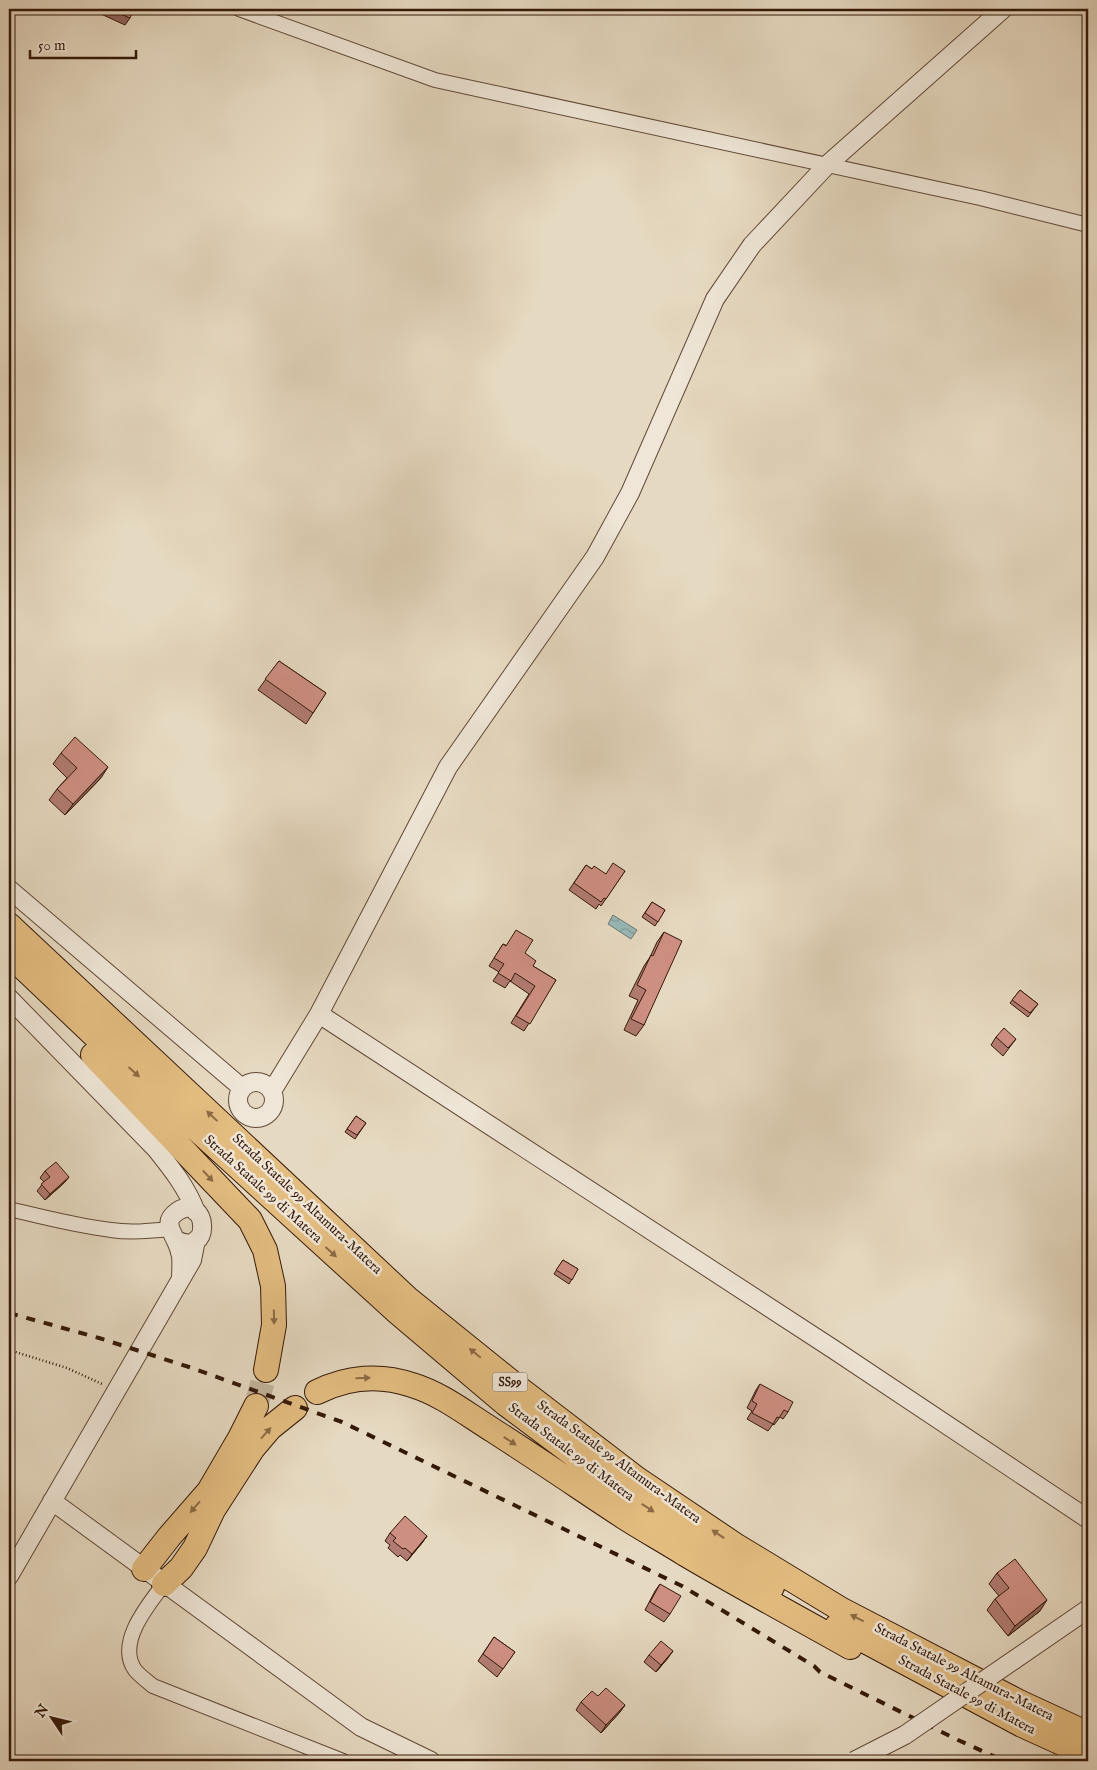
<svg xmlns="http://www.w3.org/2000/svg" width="1097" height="1770" font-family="'IM FELL English',serif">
<defs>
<pattern id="water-waves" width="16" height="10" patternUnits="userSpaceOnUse" patternTransform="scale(1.25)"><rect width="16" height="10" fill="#97b9b8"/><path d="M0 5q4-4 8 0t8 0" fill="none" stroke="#839e9d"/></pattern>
</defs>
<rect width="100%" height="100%" fill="#e6d9c1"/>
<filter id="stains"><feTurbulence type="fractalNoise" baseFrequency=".004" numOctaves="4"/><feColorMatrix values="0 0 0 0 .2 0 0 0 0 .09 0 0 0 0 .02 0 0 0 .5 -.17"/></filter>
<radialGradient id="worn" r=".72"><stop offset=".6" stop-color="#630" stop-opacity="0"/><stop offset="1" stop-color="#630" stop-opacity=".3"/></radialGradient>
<!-- water -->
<path fill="url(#water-waves)" stroke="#6f7972" d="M613 915 637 930 631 939 608 924Z"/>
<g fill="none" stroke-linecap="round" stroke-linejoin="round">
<!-- trunk-tunnel -->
<path stroke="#c2b39c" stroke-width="24" stroke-dasharray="24 12" stroke-linecap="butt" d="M256 1406 266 1370"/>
<defs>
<path id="minor" d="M239 9 435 80 980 198 1088 225
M9 1209C43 1217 77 1226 111 1230 130 1233 150 1231 169 1229
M164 1584C148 1605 116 1643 135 1670 140 1676 147 1681 153 1686L343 1761"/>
<path id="tertiary" d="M9 889 242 1088
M9 998 156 1149C172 1169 187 1188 196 1212
M319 1014 833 1349 1088 1519
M238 1100a18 18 0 1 1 36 0a18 18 0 1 1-36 0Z
M272 1091 319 1014 448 767 595 557 630 493 715 299 752 245 827 165 1003 9
M176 1240C213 1259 208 1193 178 1211 163 1221 171 1230 176 1241 178 1245 180 1251 181 1256 182 1263 181 1271 181 1279
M52 1501 361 1727 431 1761
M9 1576 181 1279 192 1260 196 1240"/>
<path id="trunk" d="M9 925 407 1298 521 1390 637 1479 735 1545 842 1610 1019 1702 1088 1734
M9 954 112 1052 395 1310 506 1404 629 1496 772 1587
M93 1055 250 1220 265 1250 273 1286 274 1325 266 1370
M317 1392C347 1377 380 1374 412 1385 442 1394 468 1415 494 1431 539 1460 583 1490 627 1519 646 1531 666 1542 685 1554 739 1586 795 1616 850 1647
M144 1569 169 1537 209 1491 240 1438 256 1406
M164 1584 181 1568 195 1548 213 1510 253 1448 270 1428 295 1408
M837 1626 1022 1725 1088 1755"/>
</defs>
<!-- minor casing -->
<use href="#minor" stroke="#604937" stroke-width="16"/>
<!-- tertiary casing -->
<use href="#tertiary" stroke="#604937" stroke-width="20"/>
<!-- trunk casing -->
<use href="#trunk" stroke="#341909" stroke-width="26"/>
<!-- path -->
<path stroke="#341909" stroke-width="2.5" stroke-dasharray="1 2.5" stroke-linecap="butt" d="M9 1350 67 1368 102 1384"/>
<!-- minor -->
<use href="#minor" stroke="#efe6d7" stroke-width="14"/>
<!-- tertiary -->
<use href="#tertiary" stroke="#efe6d7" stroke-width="18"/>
<!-- trunk -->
<use href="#trunk" stroke="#e3bc80" stroke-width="24"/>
<!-- rail -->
<path stroke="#341909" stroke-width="4" stroke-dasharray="9 9" stroke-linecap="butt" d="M9 1313 99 1338 189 1367 342 1422 682 1586 814 1666 820 1672 958 1740 1004 1761"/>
<defs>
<path id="tertiary-bridge" d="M854 1761 905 1735 1088 1609"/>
</defs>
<!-- tertiary-bridge casing -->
<use href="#tertiary-bridge" stroke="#604937" stroke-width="20" stroke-linecap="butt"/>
<!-- tertiary-bridge -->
<use href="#tertiary-bridge" stroke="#efe6d7" stroke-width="18"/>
</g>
<!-- wall -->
<path fill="#b17b71" stroke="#341909" d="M279 661 326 693 306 724 258 690Z
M61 753 101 778 65 815 49 800 57 789 67 778 53 764Z
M586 865 592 869 606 874 625 871 601 906 599 904 596 909 569 890Z
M652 902 665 910 655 926 642 917Z
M664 932 644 1025 636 1036 624 1030 638 1000 629 996 644 966 650 957 657 942Z
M503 944 525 953 533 966 556 980 524 1031 511 1023 529 994 510 981 505 988 493 981 499 972 489 966Z
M1020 990 1038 1004 1028 1017 1010 1003Z
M996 1037 1016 1039 1003 1056 991 1045Z
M356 1116 366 1123 355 1139 345 1132Z
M45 1171 69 1177 64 1183 45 1200 37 1191 44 1182 40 1178Z
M563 1260 578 1269 569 1284 554 1274Z
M760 1384 788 1412 783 1419 780 1417 774 1425 773 1424 768 1431 747 1419 752 1411 747 1408 756 1390Z
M390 1533 427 1536 422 1543 407 1561 400 1555 398 1557 388 1548 390 1545 385 1541Z
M997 1573 1040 1611 1008 1636 987 1610 995 1599 999 1596 989 1584Z
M660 1584 670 1614 664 1622 645 1610 655 1591Z
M494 1637 515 1652 497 1677 478 1661Z
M649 1655 668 1658 656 1672 644 1662Z
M598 1696 625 1705 620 1712 601 1733 576 1710 581 1702Z"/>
<!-- shaded-wall -->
<path fill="#90645c" stroke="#341909" d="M105 9H110L130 18 125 25 101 14Z
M108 767 101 778 65 815 73 804Z
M69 1177 64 1183 45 1200 50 1194Z
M427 1536 422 1543 407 1561 412 1554Z
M1047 1600 1040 1611 1008 1636 1015 1626Z
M673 1651 668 1658 656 1672 661 1665Z
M625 1705 620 1712 601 1733 606 1725Z"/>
<!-- building -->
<path fill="#ce8f83" stroke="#341909" d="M110 9H134L130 18Z
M279 661 326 693 313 713 265 679Z
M75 737 108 767 73 804 57 789 77 768 61 753Z
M613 863 625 871 606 899 604 898 601 902 574 883 586 865 592 869 594 866 606 874Z
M652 902 665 910 658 922 645 913Z
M516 930 533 940 525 953 536 961 533 966 556 980 530 1024 516 1016 535 986 515 973 511 981 498 973 504 964 494 958 503 944 506 946Z
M664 932 682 941 644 1025 631 1019 646 990 637 985 651 955 653 956Z
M1020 990 1038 1004 1030 1013 1012 1000Z
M1004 1028 1016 1039 1008 1048 996 1037Z
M356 1116 366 1123 357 1135 347 1129Z
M56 1162 69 1177 50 1194 41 1184 50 1177 45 1171Z
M563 1260 578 1269 572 1280 556 1270Z
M760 1384 793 1402 788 1412 784 1410 779 1418 777 1417 773 1424 752 1413 757 1404 752 1401Z
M405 1516 427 1536 412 1554 405 1548 403 1549 393 1541 396 1538 390 1533Z
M1015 1559 1047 1600 1015 1626 995 1599 1009 1588 997 1573Z
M660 1584 681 1596 670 1614 650 1602Z
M494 1637 515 1652 503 1669 483 1654Z
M661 1641 673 1651 661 1665 649 1655Z
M606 1688 625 1705 606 1725 581 1702 592 1691 598 1696Z"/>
<!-- one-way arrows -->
<defs><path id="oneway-solid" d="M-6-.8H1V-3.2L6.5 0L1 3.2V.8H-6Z" transform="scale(1.25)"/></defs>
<g fill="#8c6a44">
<use href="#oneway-solid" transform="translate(134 1072) rotate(42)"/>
<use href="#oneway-solid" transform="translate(212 1116) rotate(-137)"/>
<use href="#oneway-solid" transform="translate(208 1176) rotate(47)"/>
<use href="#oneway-solid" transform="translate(331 1252) rotate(42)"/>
<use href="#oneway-solid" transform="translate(274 1317) rotate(89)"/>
<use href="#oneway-solid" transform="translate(475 1353) rotate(-141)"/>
<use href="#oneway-solid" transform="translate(363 1378) rotate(-2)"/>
<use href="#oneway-solid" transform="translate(266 1433) rotate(-48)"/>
<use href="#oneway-solid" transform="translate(510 1441) rotate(33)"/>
<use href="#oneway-solid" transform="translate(195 1507) rotate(131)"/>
<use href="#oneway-solid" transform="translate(648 1508) rotate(33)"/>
<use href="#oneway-solid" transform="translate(718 1534) rotate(-146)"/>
<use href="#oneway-solid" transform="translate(857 1618) rotate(-153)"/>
</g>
<g text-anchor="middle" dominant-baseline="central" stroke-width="5" stroke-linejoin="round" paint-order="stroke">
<!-- shield labels -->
<rect fill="#efe6d7" stroke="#6c5647" stroke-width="1" x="492.5" y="1372.5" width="35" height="19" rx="4"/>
<g font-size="12" font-weight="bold" fill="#341909">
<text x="510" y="1382">SS99</text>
</g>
<!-- street labels -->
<g font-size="14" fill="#341909" stroke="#efe6d7">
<text transform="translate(263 1189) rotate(42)">Strada Statale 99 di Matera</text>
<text transform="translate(307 1204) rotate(43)">Strada Statale 99 Altamura-Matera</text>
<text transform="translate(571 1452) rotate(37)">Strada Statale 99 di Matera</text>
<text transform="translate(619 1462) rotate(36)">Strada Statale 99 Altamura-Matera</text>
<text transform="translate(964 1672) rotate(27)">Strada Statale 99 Altamura-Matera</text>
<text transform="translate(967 1695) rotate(28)">Strada Statale 99 di Matera</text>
</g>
</g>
<!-- margin -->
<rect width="1097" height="1770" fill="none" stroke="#e6d9c1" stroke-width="30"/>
<rect x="10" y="10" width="1077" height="1750" fill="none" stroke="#341909" stroke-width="2.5"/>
<rect x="15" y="15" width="1067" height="1740" fill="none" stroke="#341909"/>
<!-- north arrow -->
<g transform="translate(52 1718) rotate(305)" stroke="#efe6d7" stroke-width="4" paint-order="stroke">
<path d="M0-4L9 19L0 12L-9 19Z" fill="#341909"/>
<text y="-8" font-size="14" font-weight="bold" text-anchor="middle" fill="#341909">N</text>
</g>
<!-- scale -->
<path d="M30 50v8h106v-8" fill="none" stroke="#341909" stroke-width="2.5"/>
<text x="38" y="50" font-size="15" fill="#341909" stroke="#efe6d7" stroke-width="4" paint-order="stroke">50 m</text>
<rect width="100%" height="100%" filter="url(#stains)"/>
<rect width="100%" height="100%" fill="url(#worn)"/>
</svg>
